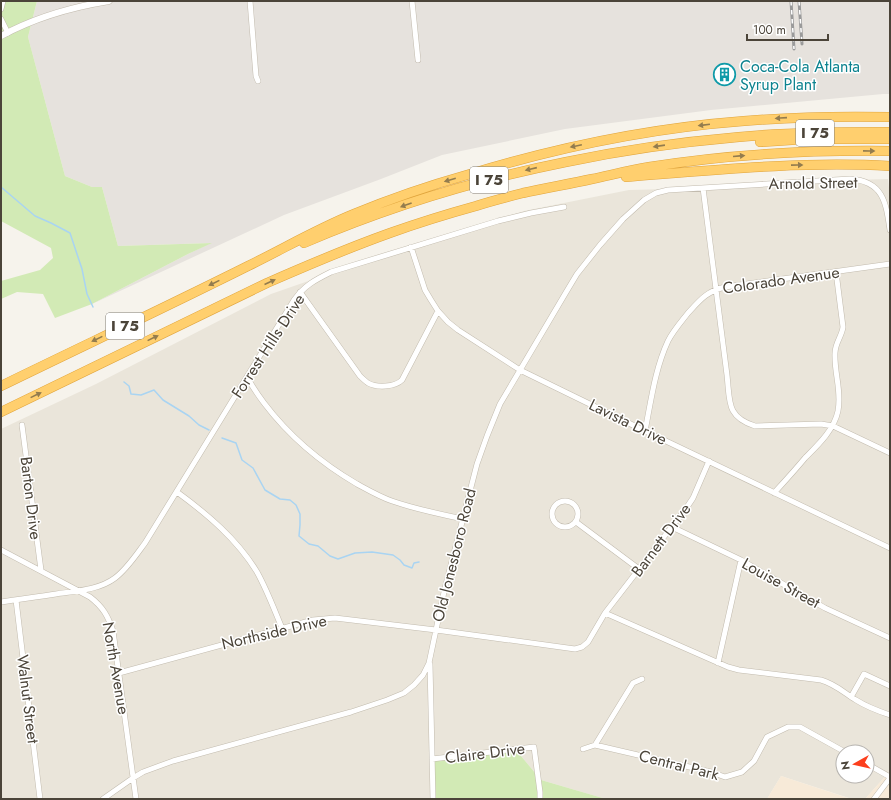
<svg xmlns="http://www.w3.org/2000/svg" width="891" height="800" font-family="Jost,sans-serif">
<rect width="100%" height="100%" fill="#f6f3ec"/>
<!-- residential -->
<path fill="#eae5da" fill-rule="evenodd" d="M888 179 890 196V771L865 799H852L781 776 767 799H606L541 780 516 750 434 799H1V429L96 384 271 294 406 247 524 211 629 190 709 188 774 182ZM843 752H867V776H843Z"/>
<!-- commercial -->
<path fill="#f7ead8" d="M890 771V799H865Z
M781 776 845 797 852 799H767Z"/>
<!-- industrial -->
<path fill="#e6e2dd" d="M37 1H890V94H883L711 110 565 129 442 155 381 179 284 215 92 304 188 254 211 243 118 246 102 187H92L65 176 28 37Z"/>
<!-- green -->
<path fill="#d2eab5" d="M1 1H37L28 37 65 176 92 187H102L118 246 212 243 188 254 92 304 55 318 43 294 17 292 1 299V281L40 270 53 258 51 248 1 221Z
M516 750 541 780 606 799H434L433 761Z"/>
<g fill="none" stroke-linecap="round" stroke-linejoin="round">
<!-- stream -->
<path stroke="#a9d4f2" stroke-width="1.5" d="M1 187 35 216 51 223 70 233 82 269 87 294 93 307
M124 382 129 386 131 394 141 395 154 390 163 400 189 416 199 425 209 430
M222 438 236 443 242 460 253 468 265 490 280 499 290 500 296 505 300 514V525L299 536 309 544 318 546 330 556 338 559 355 553 372 552 393 555 400 560 404 565 412 568 414 563 419 562"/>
<defs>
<path id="minor" d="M250 1 256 76 258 81
M412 1 418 60
M1 9 3 1
M1 19 8 33
M703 188 727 375C730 401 726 417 755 426L821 424 833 426 890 453
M411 247 425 290 431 300 438 311 448 322 458 330 520 370 645 431 890 548
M300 292 360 376C362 378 365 381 368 383 377 388 395 387 402 380L438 311
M247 377C252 386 258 395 264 403 289 436 321 463 357 484 368 490 380 497 392 501 415 509 439 514 463 519
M22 425 41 570
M645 431C651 401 655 369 668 341 673 331 681 322 688 313 700 300 707 291 725 287L890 264
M177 492C207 514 237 539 257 572 267 590 274 609 282 628
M774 493C785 481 795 470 805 458 818 445 834 430 838 411 842 391 834 373 835 353 835 343 842 336 843 327L836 272
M552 514a13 13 0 1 1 26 0a13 13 0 1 1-26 0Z
M576 522 639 569
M672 527 741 560 825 608 890 638
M1 550 90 597C103 607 108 616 113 631L136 799
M16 600 40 799
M1 602C19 599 38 597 56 594 76 591 99 590 115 578 127 569 136 555 145 543L294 300C305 285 315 280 331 272L498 221 531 213 564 207
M605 613 728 667 739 670 821 680C835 684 843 692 856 700 867 707 878 711 890 715
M429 663 430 664 433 799
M718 663 741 560
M119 673 313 620 335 618 436 630 575 649 582 647 588 642 605 613 687 507 693 498 709 461
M851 697 864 674 890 686
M595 745 711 772 725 777 742 772 754 761 767 737 788 727H800L845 752
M595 745 633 683 642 679
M583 749 595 745
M432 759 534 747 540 792V799
M867 764 890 777
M103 799 133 778 143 772 173 761 351 712 387 700 404 693 414 685 423 675 429 663 444 592 477 464 487 436 500 404 565 294 577 274 600 245 623 219 644 200 656 193 668 190 850 179C883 181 886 202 890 230
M874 799 890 778"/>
<path id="tertiary" d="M1 36C34 18 72 7 109 1"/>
<path id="motorway" d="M760 142 807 139H890
M626 177C714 170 802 161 890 166
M304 243C388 207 476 180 566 162 623 150 681 142 739 137 789 132 840 132 890 132
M1 386C83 346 166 307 248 266 283 249 317 229 354 214 392 198 431 185 470 174 559 147 651 128 744 121 792 117 841 116 890 117
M1 412 267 283C308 265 348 248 390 233 418 223 447 214 476 206 491 201 507 197 523 193 546 188 569 184 592 179 611 175 630 170 649 167 729 154 809 150 890 151"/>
</defs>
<!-- minor casing -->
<use href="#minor" stroke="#c2bbae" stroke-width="6"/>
<!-- tertiary casing -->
<use href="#tertiary" stroke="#c2bbae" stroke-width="7"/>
<!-- motorway casing -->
<use href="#motorway" stroke="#e0a43c" stroke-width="10"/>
<!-- minor -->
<use href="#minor" stroke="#fff" stroke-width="5"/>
<!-- tertiary -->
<use href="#tertiary" stroke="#fff" stroke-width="6"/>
<!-- motorway -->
<use href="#motorway" stroke="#ffcf6e" stroke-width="9"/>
<defs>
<path id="rail" d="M791 1 794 49
M799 1 802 44"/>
</defs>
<!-- rail casing -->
<use href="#rail" stroke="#9a9a9a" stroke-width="3"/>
<!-- rail -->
<use href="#rail" stroke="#fff" stroke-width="1.5" stroke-dasharray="4.5" stroke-linecap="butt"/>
</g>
<!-- one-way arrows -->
<defs><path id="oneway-solid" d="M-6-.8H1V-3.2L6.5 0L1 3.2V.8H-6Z"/></defs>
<g fill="#937c4e">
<use href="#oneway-solid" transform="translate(781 118) rotate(176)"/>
<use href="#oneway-solid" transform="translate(704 125) rotate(173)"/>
<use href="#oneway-solid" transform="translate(576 146) rotate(168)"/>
<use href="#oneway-solid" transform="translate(659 146) rotate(172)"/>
<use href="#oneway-solid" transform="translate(869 151) rotate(1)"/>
<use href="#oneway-solid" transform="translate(739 156) rotate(-5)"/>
<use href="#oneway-solid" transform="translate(797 165) rotate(-1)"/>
<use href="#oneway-solid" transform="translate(531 169) rotate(167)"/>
<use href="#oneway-solid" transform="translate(450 180) rotate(164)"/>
<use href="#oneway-solid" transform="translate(406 205) rotate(160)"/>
<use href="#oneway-solid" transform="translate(270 282) rotate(-24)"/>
<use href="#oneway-solid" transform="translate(214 283) rotate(154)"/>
<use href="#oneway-solid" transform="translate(153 338) rotate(-26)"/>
<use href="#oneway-solid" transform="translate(97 339) rotate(154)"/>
<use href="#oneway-solid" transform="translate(36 395) rotate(-26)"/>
</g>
<!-- icons -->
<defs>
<symbol id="building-ring" viewBox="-11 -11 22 22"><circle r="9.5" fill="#fff" stroke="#0f9aa8" stroke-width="1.5"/><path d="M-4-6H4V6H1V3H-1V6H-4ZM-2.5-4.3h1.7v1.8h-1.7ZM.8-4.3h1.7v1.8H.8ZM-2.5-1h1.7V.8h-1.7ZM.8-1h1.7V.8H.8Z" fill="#0f9aa8"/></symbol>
</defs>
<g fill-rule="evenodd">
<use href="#building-ring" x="712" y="62" width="25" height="25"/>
</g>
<g text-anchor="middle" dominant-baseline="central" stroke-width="3" stroke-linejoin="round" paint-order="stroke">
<!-- shield labels -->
<g fill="#fff" stroke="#817c74" stroke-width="1">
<rect x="796" y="120" width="38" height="26" rx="3"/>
<rect x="470" y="167" width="38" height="26" rx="3"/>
<rect x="106" y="313" width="38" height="26" rx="3"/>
</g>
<g font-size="15" font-weight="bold" fill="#4b4439">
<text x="815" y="133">I 75</text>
<text x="489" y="180">I 75</text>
<text x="125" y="326">I 75</text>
</g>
<!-- culture labels -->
<g font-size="16" fill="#0d838f" stroke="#fff" text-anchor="start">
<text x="740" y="66">Coca-Cola Atlanta<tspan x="740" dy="18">Syrup Plant</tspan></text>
</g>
<!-- street labels -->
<g font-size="16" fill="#4b4439" stroke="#fff">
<text transform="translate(813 183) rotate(-1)">Arnold Street</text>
<text transform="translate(781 280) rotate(-8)">Colorado Avenue</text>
<text transform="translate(268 346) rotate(-57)">Forrest Hills Drive</text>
<text transform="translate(628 422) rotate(26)">Lavista Drive</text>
<text transform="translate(31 498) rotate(83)">Barton Drive</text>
<text transform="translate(661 540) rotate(-53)">Barnett Drive</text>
<text transform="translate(454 555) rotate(-76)">Old Jonesboro Road</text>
<text transform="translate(781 583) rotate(29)">Louise Street</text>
<text transform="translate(274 632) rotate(-13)">Northside Drive</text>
<text transform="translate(116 668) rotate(80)">North Avenue</text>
<text transform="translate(28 699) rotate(83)">Walnut Street</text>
<text transform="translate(485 753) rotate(-7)">Claire Drive</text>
<text transform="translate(679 765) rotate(14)">Central Park</text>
</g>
</g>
<!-- border -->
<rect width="891" height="800" fill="none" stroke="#4b4439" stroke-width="4"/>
<!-- north arrow -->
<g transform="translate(855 764) rotate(262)"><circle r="19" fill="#ffffff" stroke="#b7b4b0"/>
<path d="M0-3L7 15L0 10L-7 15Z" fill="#fc3f1d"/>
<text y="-6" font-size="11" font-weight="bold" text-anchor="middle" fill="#4b4439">N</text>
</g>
<!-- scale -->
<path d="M747 34v6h81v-6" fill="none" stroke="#4b4439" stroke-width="2"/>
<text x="753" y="34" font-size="12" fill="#4b4439" stroke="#ffffff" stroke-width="3" paint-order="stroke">100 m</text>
</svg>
